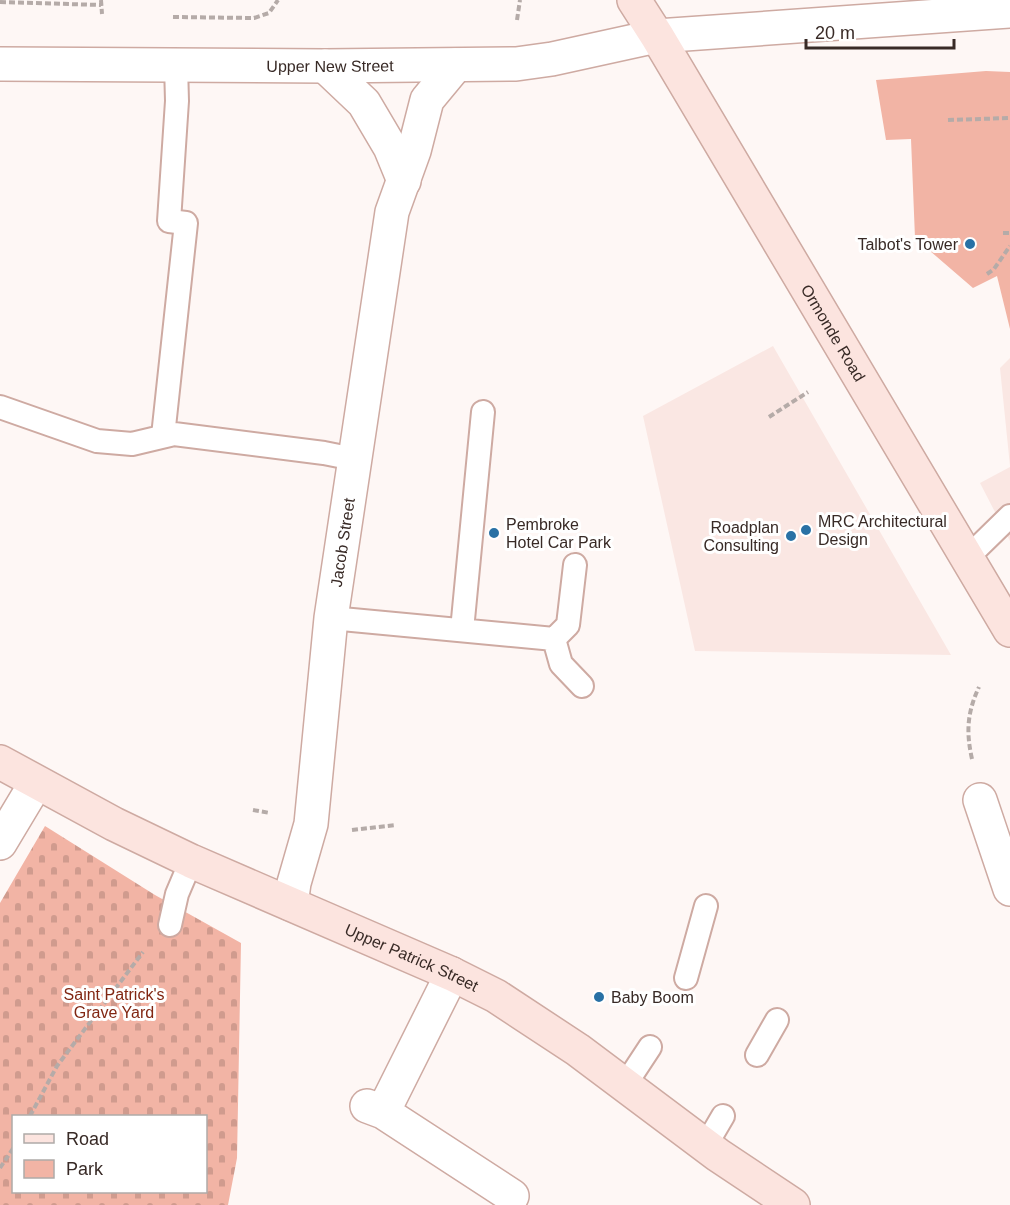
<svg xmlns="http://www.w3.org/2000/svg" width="1010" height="1205" font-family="Helvetica,sans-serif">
<defs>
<pattern id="cemetery-stones" width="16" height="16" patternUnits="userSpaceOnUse" patternTransform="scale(1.5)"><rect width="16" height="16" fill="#f2b4a5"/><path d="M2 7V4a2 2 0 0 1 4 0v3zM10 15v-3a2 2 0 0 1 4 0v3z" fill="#d09b8e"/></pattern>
</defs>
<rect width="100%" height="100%" fill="#fef7f5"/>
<!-- built -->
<path fill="#fae7e3" d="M773 346 951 655 695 651 643 416Z
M1010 358V466L1000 368Z
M1010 467V541L980 483Z"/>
<!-- cemetery -->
<path fill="url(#cemetery-stones)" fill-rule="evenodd" d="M45 826 155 895 241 943 237 1158 228 1205H0V903ZM14 1116H206V1192H14Z"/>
<!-- park -->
<path fill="#f2b4a5" d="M986 71 1010 72V329L997 276 973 288 915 238 911 139 886 140 876 80Z"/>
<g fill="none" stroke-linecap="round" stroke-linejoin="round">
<defs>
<path id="service" d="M0 407 97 441 132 444 174 434 324 453 354 459
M163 436 186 223 169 221 177 101 176 65
M968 557 1010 516
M331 618 554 639 568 625 575 565
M462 630 483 412
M554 639 561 664 582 686
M170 925 177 894 191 861
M686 978 706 906
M757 1055 777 1020
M625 1085 650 1047
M706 1145 723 1116"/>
<path id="minor" d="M980 800 1010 889
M367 1106 383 1112 512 1196
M383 1112 452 974"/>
<g id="tertiary">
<path id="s1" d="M0 64 325 66 516 64 552 59 657 36 1010 11"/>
<path d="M325 66 364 103 390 147 404 181"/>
<path d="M0 843 36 783"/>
<path id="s2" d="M291 904 294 883 311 824 331 618 392 212 414 151 427 100 456 65"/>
</g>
<g id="secondary">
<path id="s3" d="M634 0 657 36 1010 630"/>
<path id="s4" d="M0 762 114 824 191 861 452 974 496 996 578 1050 718 1155 793 1205"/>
</g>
</defs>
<!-- service casing -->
<use href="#service" stroke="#ceaaa2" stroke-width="26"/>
<!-- minor casing -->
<use href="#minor" stroke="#ceaaa2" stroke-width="36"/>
<!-- tertiary casing -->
<use href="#tertiary" stroke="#ceaaa2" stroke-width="36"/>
<!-- secondary casing -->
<use href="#secondary" stroke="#ceaaa2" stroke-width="36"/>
<!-- path -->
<path stroke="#b5aba8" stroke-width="4" stroke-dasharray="6 3" stroke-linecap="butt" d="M101 0 102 14
M0 2 101 5
M173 17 254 18 269 13 278 0
M517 20 520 0
M948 120 1010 118
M1003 233H1010
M987 274 994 269 1010 246
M769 417 808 392
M972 759C966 732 967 713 979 687
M253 810 270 813
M352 830 396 825
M30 1116 57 1066 143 952
M0 1168 14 1147"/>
<!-- service -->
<use href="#service" stroke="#fff" stroke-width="22"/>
<!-- minor -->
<use href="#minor" stroke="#fff" stroke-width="33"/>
<!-- tertiary -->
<use href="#tertiary" stroke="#fff" stroke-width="33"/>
<!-- secondary -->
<use href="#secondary" stroke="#fce4df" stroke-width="33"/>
</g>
<!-- markers -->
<g fill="#2971a5" stroke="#fff" stroke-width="2">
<circle cx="970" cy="244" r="6"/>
<circle cx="806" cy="530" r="6"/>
<circle cx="494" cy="533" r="6"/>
<circle cx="791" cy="536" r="6"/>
<circle cx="599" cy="997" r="6"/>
</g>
<g text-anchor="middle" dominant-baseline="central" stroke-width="6" stroke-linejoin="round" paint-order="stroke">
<!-- street labels -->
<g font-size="16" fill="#382a26" stroke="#fff">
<text stroke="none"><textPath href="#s1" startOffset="330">Upper New Street</textPath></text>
<text stroke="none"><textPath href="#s3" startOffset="388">Ormonde Road</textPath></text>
<text stroke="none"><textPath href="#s2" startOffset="366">Jacob Street</textPath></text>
<text stroke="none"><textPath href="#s4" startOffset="456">Upper Patrick Street</textPath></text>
</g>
<!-- poi labels -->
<g font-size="16" fill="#382a26" stroke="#fff" text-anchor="start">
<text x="958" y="244" text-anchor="end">Talbot's Tower</text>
<text x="818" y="521">MRC Architectural<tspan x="818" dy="18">Design</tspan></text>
<text x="506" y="524">Pembroke<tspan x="506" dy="18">Hotel Car Park</tspan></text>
<text x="779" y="527" text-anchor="end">Roadplan<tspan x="779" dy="18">Consulting</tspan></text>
<text x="611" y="997">Baby Boom</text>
</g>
<!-- park labels -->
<g font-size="16" fill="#812612" stroke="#fff">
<text x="114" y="994">Saint Patrick's<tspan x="114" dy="18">Grave Yard</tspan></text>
</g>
</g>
<!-- legend -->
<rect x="12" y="1115" width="195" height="78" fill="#ffffff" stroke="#afaaa8" stroke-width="1.5"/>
<rect x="24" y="1134" width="30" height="9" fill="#fce4df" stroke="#afaaa8" stroke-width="1.5"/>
<text x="66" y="1145" font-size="18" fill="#382a26">Road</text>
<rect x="24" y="1160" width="30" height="18" fill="#f2b4a5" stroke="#afaaa8" stroke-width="1.5"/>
<text x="66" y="1175" font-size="18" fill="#382a26">Park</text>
<!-- scale -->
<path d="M806 39v9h148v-9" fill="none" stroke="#382a26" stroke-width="3"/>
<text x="815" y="39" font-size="18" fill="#382a26" stroke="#ffffff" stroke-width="4.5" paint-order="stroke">20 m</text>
</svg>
